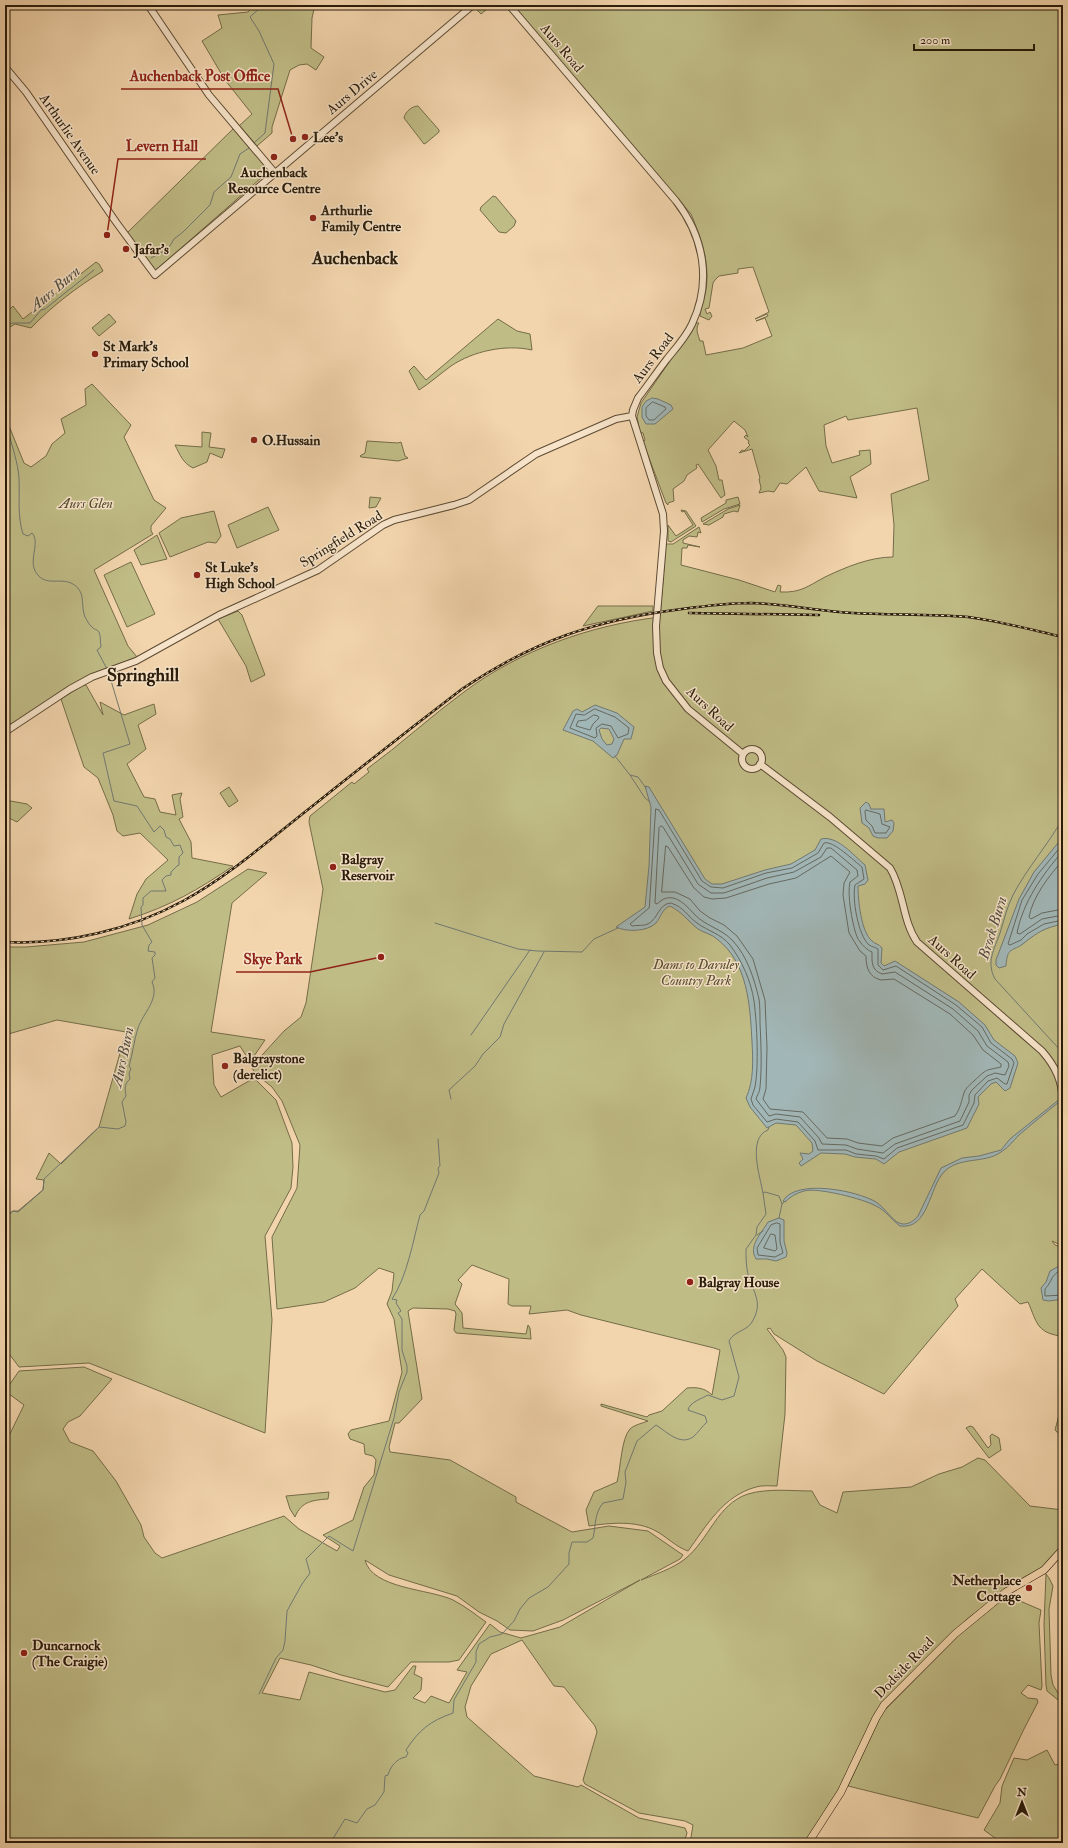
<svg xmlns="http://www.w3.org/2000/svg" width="1068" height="1848" font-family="'IM FELL Double Pica',serif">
<rect width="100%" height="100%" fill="#f3d5ad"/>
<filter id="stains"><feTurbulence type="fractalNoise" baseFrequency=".005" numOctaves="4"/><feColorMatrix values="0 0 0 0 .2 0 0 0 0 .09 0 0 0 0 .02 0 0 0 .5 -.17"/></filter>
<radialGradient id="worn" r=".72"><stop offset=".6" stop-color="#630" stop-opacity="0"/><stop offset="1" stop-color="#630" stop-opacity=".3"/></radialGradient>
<!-- green -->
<path fill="#c0bc86" stroke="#746c48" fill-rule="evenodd" d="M250 5H315L312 18 311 48 324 57 316 70 307 64 299 65 290 70 272 127V133L257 146 239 126 252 114 225 80 202 41 222 28 218 15 248 12 250 10Z
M478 5H492L481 14 475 8Z
M515 5H1063V1246L1052 1241 1055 1245 1063 1248V1351L1060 1336C1036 1332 1037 1322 1028 1302L1020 1304 982 1269 955 1299 958 1306 884 1394 817 1361 774 1334 770 1328 767 1329 783 1350 786 1357 785 1414 777 1486C771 1486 762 1485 756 1487 723 1496 707 1525 688 1551 676 1547 667 1537 656 1531 636 1520 610 1523 589 1526L586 1510 594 1492 617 1482C621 1467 621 1439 630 1429 634 1425 643 1423 648 1421L601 1406V1404L647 1417 649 1415 662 1411 687 1388C697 1387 705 1388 712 1395L720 1350 714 1348 581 1315 567 1310 529 1314 531 1306H512L508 1304 509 1279 472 1265 458 1280 462 1284 455 1304 462 1313 463 1328 526 1334 528 1325 530 1328 531 1339 456 1333 454 1330 456 1314 455 1311 448 1309 413 1308 408 1311 422 1399 399 1423H395L389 1447 390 1452 450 1460 516 1497V1502L572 1532 609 1526 648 1531 683 1555 680 1559 641 1580C656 1574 672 1569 685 1559 709 1540 717 1504 748 1494 768 1488 792 1491 812 1491L820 1505 837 1513 843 1492 911 1487 939 1474 962 1467 978 1458 985 1460 1030 1506 1063 1510C1063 1533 1066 1547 1048 1564L1003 1592 967 1619 879 1708 841 1788 804 1843H690L693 1825 685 1821 639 1813 585 1784 583 1780 597 1732 595 1726 564 1687 554 1686 522 1640 491 1654 471 1686 465 1707 467 1717 534 1776 578 1787 581 1785 639 1818 685 1828 687 1833 684 1843H5V1444L24 1405 5 1391 19 1371 84 1367 112 1379 80 1416 68 1422 63 1429 70 1442 93 1451 116 1481 141 1525 144 1537 155 1553 162 1558 284 1516 299 1529 337 1551 340 1546 323 1535 353 1520 364 1487 374 1475 376 1460 373 1456 365 1454 364 1444 350 1439 348 1434 351 1430 389 1421 402 1372 394 1319 387 1304 392 1291 394 1273 379 1268 355 1288 324 1302 277 1309 272 1237 297 1188 300 1145 282 1101 272 1087 256 1074 252 1068 254 1064 284 1031 301 1017 306 1003 323 889 309 822 310 816 352 782 354 784 369 772 367 769C400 745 431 716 464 692 520 650 591 625 660 617L666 544H673L699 527 701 533 698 532 697 537 689 536 683 540V543L700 547 688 545 687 548H682L681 565 739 580 775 592 778 585 781 586 780 592C801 593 808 586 825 577 846 567 870 557 893 557L894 525 891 494 929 480 917 408 848 420 846 416 824 425 826 446 832 463 860 455 859 451 870 450 871 464 850 477 857 498 819 491 806 467 787 484 780 483 774 492 768 491 759 493 761 488 759 479 760 478 752 449 739 453 742 450 744 451 750 445 748 443 749 441 744 437 746 435 748 437 745 430 734 421 708 450 716 466 719 480H722L725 495 721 498 698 464 696 465 697 468 687 475 684 481 673 489 674 501 668 503V505L666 503 643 442 645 440 643 433 640 432 637 417 641 403 696 323H699C695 328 698 335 700 341H703L706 355 743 348 772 336 765 318 756 321 768 316 767 314 755 319 769 312 753 267 738 269V273L719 276 715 280 713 283 709 308 705 309 707 314 710 312 712 316 709 320 700 316C700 307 705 298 706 289 710 262 701 238 691 214L513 6ZM365 1560 389 1575 457 1596 479 1612 497 1621 510 1630 533 1631 563 1620 640 1580 560 1627 521 1638 500 1632 490 1624 457 1670 467 1672 449 1703 431 1696 425 1703 413 1698 421 1690 422 1678 414 1674 416 1666H413L395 1690 385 1692 309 1672 300 1700 262 1693 280 1658 311 1665 341 1675 388 1687 411 1662H449L459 1660 486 1622C476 1615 465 1606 453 1600 430 1589 372 1589 365 1560Z
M418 106 439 130V132L426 143 424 144 404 118C405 112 412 106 418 106Z
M234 128 269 171 155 271 127 233Z
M493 196 496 197 516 221 514 226 506 233 499 232 480 210 481 207Z
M96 262 99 264 103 271C77 287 52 306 31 328L15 324 5 330V314L13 306 23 319Z
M109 314 116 322 99 336 92 328Z
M498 319 517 331 530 334 532 350C506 344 473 351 451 366 440 374 430 383 419 390L409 371 414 366 426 380Z
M92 384 131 425 124 437 154 500 166 508 151 526V531L153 534 94 570 128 646 137 657 87 676 5 728V416L24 463 31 467 46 456 52 444 65 433 61 419 86 405 85 389Z
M202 432 211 433 209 447 225 449 222 458 210 453 207 462 193 468C183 463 180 455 175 445L202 447Z
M367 441 398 443 401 442 405 456 408 458 398 461 361 457 360 456 365 453Z
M370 497 381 498 376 507 369 508Z
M738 497 740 504 724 509 702 522 701 518 726 503V500Z
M740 505 738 512 734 511 724 514 723 517 709 525 703 524 728 509Z
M268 507 279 530 237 548 228 525Z
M681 510 686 511 696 526 671 542 668 541V525L676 536 693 525 684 511 682 512Z
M214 511 221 536 216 543 208 542 170 557 159 533 181 518Z
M157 535 167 559 141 565 134 550Z
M131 562 155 614 127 627 104 575Z
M598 606H653V611L583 626Z
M238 611 242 615 265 675 251 682 246 666 218 619Z
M83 685H86L103 715 100 702 124 715 154 704 156 714 138 725 146 749 127 764 144 797 155 799 160 812 176 815 172 795 182 793 180 799 183 817 179 819 191 842 192 858 233 866C198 890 170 906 129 919L137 894 146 879 168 860 140 833 123 836 117 831 113 815 98 778 84 767 61 699Z
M229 787 238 801 229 807 220 793Z
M5 800 27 804 32 808 17 822 7 817 5 820Z
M248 869 267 873 232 903 211 1032 265 1040 250 1062 240 1046 212 1055 214 1085 221 1097 254 1078 276 1100 292 1143 293 1167 291 1188 265 1236 272 1320 265 1433 89 1363 19 1367 10 1355 5 1357V1217L13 1211H18L43 1190 44 1180 36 1179 49 1153 61 1164 99 1127 126 1032 57 1020 5 1035V947H26L84 942 148 925 197 902Z
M1063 1400V1438L1055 1430Z
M970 1426 973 1427 988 1448 991 1445 990 1436 992 1434 999 1438 1001 1450 989 1458 966 1428Z
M329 1492 328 1499C314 1500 301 1501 295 1517L290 1509 286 1496Z
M1046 1574 1049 1578 1053 1586 1049 1609 1051 1675 1053 1685 1063 1701V1704L1047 1691 1046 1685 1044 1624Z
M1006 1595 1041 1610 1039 1623 1042 1686 1041 1690 1028 1685 1021 1693 1028 1698 1037 1699 1038 1702 1024 1729 1000 1779 995 1786 978 1818 848 1786 882 1713 962 1632Z
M1047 1750 1055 1765 1063 1763V1843H1002L984 1830 1000 1803 1002 1786 1014 1758 1027 1760Z"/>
<!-- water -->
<path fill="#a1b6b6" stroke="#717871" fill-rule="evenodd" d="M652 398 658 399 671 405 673 409 655 424H646L642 417V407L646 401Z
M595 705 617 713 634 727 631 739H624L617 755 613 758 593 741 563 730 573 711 577 709 582 712ZM601 728 609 729 614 739 612 744 607 745 602 739 599 730Z
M645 786 649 787 705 879 712 884H722L765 870 791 864 815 850 821 839C837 835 853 855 865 865L868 880 865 884 858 886C858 900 861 932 872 941 875 944 879 944 882 948L881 963 884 966 895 961 959 1002 985 1025 994 1040 1015 1056 1018 1063 1010 1088 1005 1091 996 1082 991 1084 978 1097 979 1104 967 1128 899 1152 884 1164 876 1159 855 1157 845 1154 821 1153 801 1166 799 1163 803 1159 800 1153 809 1154 813 1151 812 1143 796 1125 776 1123 767 1128 750 1107 746 1098C754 1081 753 1060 752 1042 750 1005 748 963 717 939 712 934 704 933 698 929 688 921 682 912 670 906 662 909 661 917 656 923 647 932 626 932 616 927L645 907 649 866 651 807Z
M866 802 869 804 871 809H884L885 822 892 820 894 823 893 831 887 838H878L873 836 869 828 862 823 860 808Z
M1063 837V924C1044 928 1038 932 1024 943 1013 952 1007 946 1006 966L999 968 996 965V960L1019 899 1034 872Z
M1061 1098V1103L1059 1102C1045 1113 1032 1124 1019 1135 1013 1141 1008 1148 1001 1152 985 1164 959 1156 944 1172 929 1187 929 1230 900 1226 892 1220 885 1210 876 1206 864 1199 817 1187 804 1191 796 1193 790 1197 785 1202L783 1201C796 1178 858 1191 876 1202 884 1207 892 1220 899 1223 906 1226 913 1222 918 1216L941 1168 962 1158 979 1156 1001 1150 1010 1139Z
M779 1218 784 1220V1241L787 1253 786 1257 776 1261 767 1259H756C748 1246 761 1234 768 1222Z
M1061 1265H1063V1299L1049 1301 1043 1300 1041 1288 1046 1282 1050 1271Z"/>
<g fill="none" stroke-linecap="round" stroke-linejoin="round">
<!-- shore -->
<path stroke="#656960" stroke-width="1" d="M653 402 665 407 666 409 654 420H649L646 416V408Z
M595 709 615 717 629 728 628 734 618 738 611 726 602 724 596 728 597 736 595 738 570 728 576 714 584 715Z
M594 715 598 716 599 718 593 724 590 730 576 726 578 721 586 720Z
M656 809 659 810 702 881 711 887 723 888 766 873 792 868 818 853 824 843C833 840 854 861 862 867L864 879 855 885C852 899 858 935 869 945 872 947 875 947 878 949V965L883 970 896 966 956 1005 982 1027 991 1043 1012 1059 1014 1063 1007 1084H1005L997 1078 988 1081 975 1095 974 1103 963 1125 897 1148 884 1159 876 1156 856 1154 846 1150H818L815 1141 798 1122 776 1119 767 1122 753 1105 751 1099C752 1095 754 1091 755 1087 759 1066 757 1023 754 1001 751 981 742 961 730 945 721 934 708 931 697 923 686 915 685 908 671 903 658 904 659 918 648 924 644 926 637 925 632 926L630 924 649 908Z
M866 810 880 814 882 824 890 827 886 833H875L872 826 866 820 865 812Z
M661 826 663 827 698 884 711 893H724L767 878 794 872 821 857 827 848H831L857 870 858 876 850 882C847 894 852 922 856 934 858 941 865 949 872 952 872 962 871 970 882 974L895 972 953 1009 978 1031 987 1046 1008 1062 1009 1066 1005 1075 995 1073 987 1076 972 1090 969 1095V1102L960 1121 895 1144 883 1153 857 1149 846 1145 822 1144 819 1138 800 1117 776 1114 769 1116 756 1099C757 1095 760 1092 760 1087 762 1066 761 1044 760 1023 760 1015 760 1006 759 999 754 978 747 956 733 941 722 929 706 926 695 915 685 904 672 889 657 904L655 903 659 828Z
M1063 844 1038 874 1022 900 1008 944 1010 945 1021 940 1027 934 1044 924 1063 920
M666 846 668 847 694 888 704 897 712 899 726 898 769 884 796 878 831 856 850 872 844 883 843 895 849 933 860 951 866 956C866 968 869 977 881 980L894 979 950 1014 973 1035 983 1050 1001 1064V1067C984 1071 988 1068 974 1081 970 1085 966 1087 964 1093 961 1102 961 1107 955 1116L893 1138 882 1146 858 1143 847 1139 827 1138 803 1112 770 1109 763 1099 766 1089 767 1048 765 1000 753 959 737 936 724 925 710 918 700 911 690 899 675 892H662Z
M1063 851C1042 875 1023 902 1017 933L1020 934 1042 919 1063 915
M1063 860C1049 876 1033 896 1029 917L1031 919 1042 913 1063 909
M777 1223 780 1224V1242L783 1253 775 1257 758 1255 757 1248 771 1225Z
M771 1234 775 1235 777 1249 775 1251 764 1248Z
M1063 1269C1049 1276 1054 1279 1045 1289V1296L1063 1295"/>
<!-- stream -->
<path stroke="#717871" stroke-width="1" d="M254 143 265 133 274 64 259 31 250 17 263 5
M151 258 168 249 174 239 183 232 210 205 214 192 231 177 240 154 249 148
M5 325 13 323H30L41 310 45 309 94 270
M5 428 8 431C12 446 18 463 19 478 20 498 17 515 23 534L28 536 32 533C41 543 27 561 37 574 46 586 59 578 71 583 87 591 80 604 85 617 87 620 89 625 92 627 94 630 97 629 99 632 101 636 100 642 101 647L97 650 107 669
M615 756 630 775 638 777 646 788
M630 775 645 798 650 802
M1063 818C1048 845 1027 868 1013 895 1007 907 1004 920 1000 933 994 950 986 962 995 979L1061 1051 1063 1056
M435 923 518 949 537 951 582 952 594 939 618 928
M471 1035 530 950
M451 1099 449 1090 475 1066 483 1054 500 1037 504 1024 544 952
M763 1193C760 1176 747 1138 768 1130L769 1127
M5 1217 13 1211 18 1212 43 1190 44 1179 99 1127 118 1129 125 1126 126 1122 122 1102 126 1096C125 1089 124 1084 130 1079L129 1073 131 1069 129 1066C133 1053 134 1040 138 1028 143 1013 160 999 152 982L155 978 152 958 155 955V952L148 951 149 945 152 942 142 925 141 907 143 905V898L151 891H166L162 880 166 876 171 875V872L177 866 179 865V857L183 853 180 845 174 846 170 839 166 837 164 830 160 826 154 832 137 806 114 801 103 753 130 744 109 674
M779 1218 782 1204
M757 1235 763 1231
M259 1694 276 1658 283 1650 285 1641 287 1611 302 1584 310 1573 306 1559 329 1536 353 1551 394 1418 399 1392 407 1372V1366L402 1350V1319L398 1313 401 1311 396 1303 397 1300 392 1299C407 1277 413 1241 420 1215L424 1211 439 1173 438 1168 440 1166 438 1139
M334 1843V1837L345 1819 357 1823 367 1809 375 1805 384 1792 385 1776 388 1775C390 1767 397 1758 406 1757L408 1753 406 1750C419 1730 430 1721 453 1713L454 1700 476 1662V1652L479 1644 490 1637 502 1634 514 1621 520 1609 529 1598 548 1587 569 1564V1553L572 1542H587L593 1538C596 1525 594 1514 603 1503L623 1499 626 1482 625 1472 637 1441 656 1425C667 1432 680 1446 693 1437 698 1433 702 1426 707 1422L705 1416 688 1410C690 1402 701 1399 708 1395L722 1400 734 1396 739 1377 729 1341C734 1331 747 1331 752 1322 764 1302 753 1293 748 1274 746 1267 746 1257 746 1249L756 1235 757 1227 766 1214 763 1193 765 1192 779 1196 782 1204 785 1201"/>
<defs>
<path id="minor" d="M148 5 209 95 275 173
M509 5 676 201C704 237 712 282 692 324 686 337 676 348 667 359 657 372 648 385 638 398L633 410 632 416 663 514 664 531 656 626 657 653 660 668 666 681 688 709 743 754
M5 67 26 92 116 222 155 275 473 5
M5 732 70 689 92 677 136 661 219 615 318 570 383 525 394 520 454 505 469 500 536 454 616 419 632 416
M742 759a10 10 0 1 1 20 0a10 10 0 1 1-20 0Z
M760 764 830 817 890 868C904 891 902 920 917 942L1042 1051C1056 1067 1062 1081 1063 1102"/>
<path id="major" d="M808 1843 841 1792 876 1718 884 1705 955 1634 1006 1592 1044 1570 1063 1549"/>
</defs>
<!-- minor casing -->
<use href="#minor" stroke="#5c4a33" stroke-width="8"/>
<!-- major casing -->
<use href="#major" stroke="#291c0a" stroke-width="8"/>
<!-- minor -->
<use href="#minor" stroke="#f7e4ca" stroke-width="6"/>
<!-- major -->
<use href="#major" stroke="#f3d5ad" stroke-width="7"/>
<defs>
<path id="rail" d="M689 613 819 615
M5 942C65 945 130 930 183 901 229 876 269 840 310 808 360 768 411 728 462 689 535 640 596 620 682 609 705 606 728 603 751 603 785 604 819 611 853 613 892 615 930 614 968 617 1000 621 1032 630 1063 637"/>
</defs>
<!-- rail casing -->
<use href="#rail" stroke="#291c0a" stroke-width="2.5"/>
<!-- rail -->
<use href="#rail" stroke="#f7e4ca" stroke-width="1" stroke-dasharray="3" stroke-linecap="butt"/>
</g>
<!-- markers -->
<g fill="#8f2418" stroke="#f7e4ca" stroke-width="1.5">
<circle cx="305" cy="137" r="4"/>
<circle cx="274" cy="157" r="4"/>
<circle cx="313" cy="218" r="4"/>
<circle cx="126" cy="249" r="4"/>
<circle cx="95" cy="354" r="4"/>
<circle cx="254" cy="440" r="4"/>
<circle cx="197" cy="575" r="4"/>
<circle cx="333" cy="867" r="4"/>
<circle cx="225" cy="1066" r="4"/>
<circle cx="690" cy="1282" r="4"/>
<circle cx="1029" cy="1588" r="4"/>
<circle cx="24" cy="1653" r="4"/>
</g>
<g text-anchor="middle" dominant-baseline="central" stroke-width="3" stroke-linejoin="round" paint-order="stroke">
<!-- street labels -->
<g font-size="14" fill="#291c0a" stroke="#f7e4ca">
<text transform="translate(562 48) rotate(50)">Aurs Road</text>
<text transform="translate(352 92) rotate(-40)">Aurs Drive</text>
<text transform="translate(70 134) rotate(55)">Arthurlie Avenue</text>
<text transform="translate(653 358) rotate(-53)">Aurs Road</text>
<text transform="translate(341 539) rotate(-32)">Springfield Road</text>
<text transform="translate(710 709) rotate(43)">Aurs Road</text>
<text transform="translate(952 957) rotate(42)">Aurs Road</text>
<text transform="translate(904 1668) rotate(-46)">Dodside Road</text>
</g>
<!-- poi labels -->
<g font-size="14" font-weight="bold" fill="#291c0a" stroke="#f7e4ca" text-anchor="start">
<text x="313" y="137">Lee's</text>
<text x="274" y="172" text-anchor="middle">Auchenback<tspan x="274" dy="16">Resource Centre</tspan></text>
<text x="321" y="210">Arthurlie<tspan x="321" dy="16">Family Centre</tspan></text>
<text x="134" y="249">Jafar's</text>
<text x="103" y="346">St Mark's<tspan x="103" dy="16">Primary School</tspan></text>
<text x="262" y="440">O.Hussain</text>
<text x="205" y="567">St Luke's<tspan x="205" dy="16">High School</tspan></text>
<text x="341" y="859">Balgray<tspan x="341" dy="16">Reservoir</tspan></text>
<text x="233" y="1058">Balgraystone<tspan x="233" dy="16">(derelict)</tspan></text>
<text x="698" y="1282">Balgray House</text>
<text x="1021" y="1580" text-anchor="end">Netherplace<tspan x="1021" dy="16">Cottage</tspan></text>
<text x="32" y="1645">Duncarnock<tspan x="32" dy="16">(The Craigie)</tspan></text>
</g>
<!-- park labels -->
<g font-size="14" font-style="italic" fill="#564c2f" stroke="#f7e4ca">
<text x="86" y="503">Aurs Glen</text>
<text x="696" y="964">Dams to Darnley<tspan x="696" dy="16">Country Park</tspan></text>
</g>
<!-- water labels -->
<g font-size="15" font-style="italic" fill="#4d4a3e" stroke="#f7e4ca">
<text transform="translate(55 289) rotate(-40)">Aurs Burn</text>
<text transform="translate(993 928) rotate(-73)">Brock Burn</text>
<text transform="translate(123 1057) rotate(-78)">Aurs Burn</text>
</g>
<!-- district labels -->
<g font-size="18" font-weight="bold" fill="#291c0a" stroke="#f7e4ca">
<text x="355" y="258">Auchenback</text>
<text x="143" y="675">Springhill</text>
</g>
</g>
<!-- callouts -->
<path fill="none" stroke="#8f2418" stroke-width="1.5" d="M293 139L278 89H121M107 235L118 159H206M381 957L310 972H236"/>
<g fill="#8f2418" stroke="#f7e4ca" stroke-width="1.5">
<circle cx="293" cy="139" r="4"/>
<circle cx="107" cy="235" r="4"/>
<circle cx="381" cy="957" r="4"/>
</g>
<g font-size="15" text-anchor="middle" font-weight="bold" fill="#8f2418" stroke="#f7e4ca" stroke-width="3" stroke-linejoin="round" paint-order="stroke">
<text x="200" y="81">Auchenback Post Office</text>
<text x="162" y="151">Levern Hall</text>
<text x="273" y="964">Skye Park</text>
</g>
<!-- margin -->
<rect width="1068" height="1848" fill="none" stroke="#f3d5ad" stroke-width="20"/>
<rect x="6" y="6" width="1056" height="1836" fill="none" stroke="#291c0a" stroke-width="2"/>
<rect x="10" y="10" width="1048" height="1828" fill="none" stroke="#291c0a"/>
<!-- north arrow -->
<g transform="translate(1022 1802)" stroke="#f7e4ca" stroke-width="3" paint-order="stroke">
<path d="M0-3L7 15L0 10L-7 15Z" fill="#291c0a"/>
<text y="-6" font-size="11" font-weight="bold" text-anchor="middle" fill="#291c0a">N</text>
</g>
<!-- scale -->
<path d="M914 44v6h120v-6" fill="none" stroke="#291c0a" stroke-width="2"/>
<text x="920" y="44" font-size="12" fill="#291c0a" stroke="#f7e4ca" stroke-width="3" paint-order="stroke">200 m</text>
<rect width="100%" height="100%" filter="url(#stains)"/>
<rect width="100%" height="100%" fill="url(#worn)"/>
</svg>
